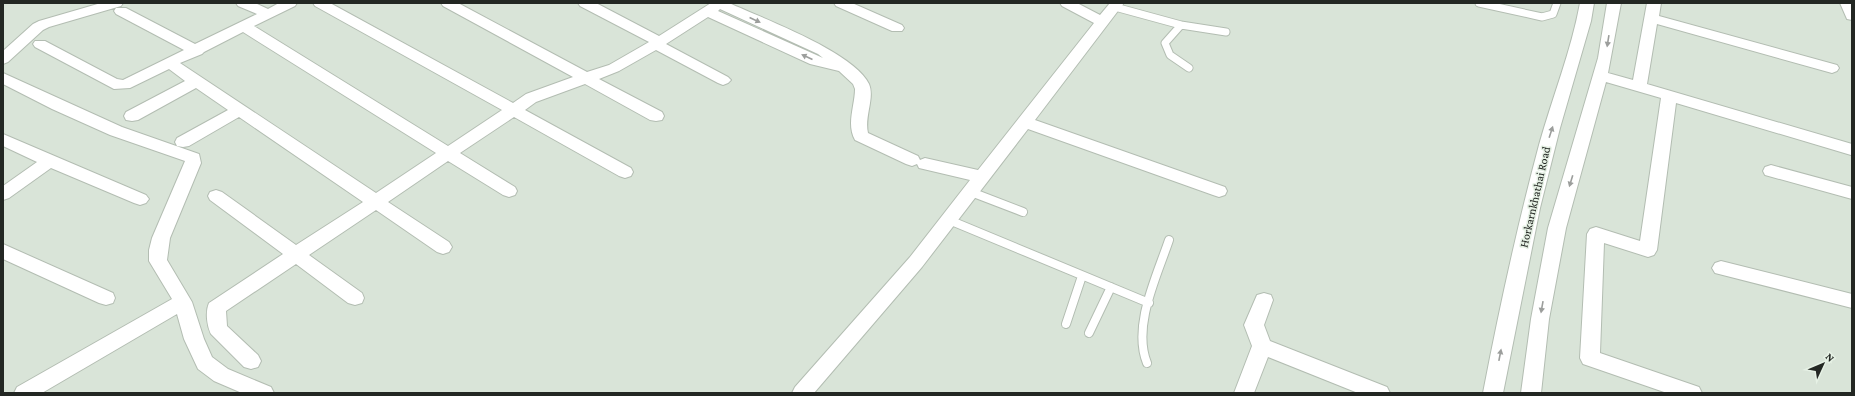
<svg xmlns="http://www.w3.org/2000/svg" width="1855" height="396" font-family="'Crimson Pro',serif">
<rect width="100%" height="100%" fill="#d9e4d8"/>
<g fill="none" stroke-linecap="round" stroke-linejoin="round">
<defs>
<path id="lane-far1" d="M1479 3 1542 17 1553 14 1557 3
M1115 7 1181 25 1226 32
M1181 25 1165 43 1170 55 1189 68"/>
<path id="lane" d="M971 192 1023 212
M949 220 1149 303
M1066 324 1082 276
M1089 333 1111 287
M1147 363C1132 326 1157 276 1169 240"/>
<path id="street" d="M101 3H123L121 6 49 27 43 30 8 62 3 64V51L33 24 39 21Z
M236 3H255L268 9 279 3H297L295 6 254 26 448 146 502 110 315 6 313 3H330L513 103 526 94 573 77 443 6 441 3H458L587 72 609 65 649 42 580 6 578 3H596L659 36 711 3H729C762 18 854 52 869 84 875 98 864 117 868 133L918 156 920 160 925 158 978 170 1094 23 1062 6 1060 3H1077L1100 15 1110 3H1124L1035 120 1225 187 1227 191 1225 195 1219 197 1213 195 1028 129 922 267 814 393H792L795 387 910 257 970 180 919 168 917 164 912 166 906 164 855 140C846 124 855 105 855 89L853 84 839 71 810 64 708 17 666 44 728 77 731 80 728 83 723 85 718 83 656 50 619 71 599 79 662 112 664 116 662 120 656 121 650 120 585 84 536 102 525 110 631 168 633 172 631 176 625 178 619 176 514 117 460 153 515 187 517 191 515 195 509 197 503 195 448 161 388 202 449 242 452 247 449 252 443 254 437 252 376 210 309 255 362 293 364 298 362 303 355 305 348 303 296 264 226 311 227 326 258 355 261 361 258 367 251 369 244 367 211 334C207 326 205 312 209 303L283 254 210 200 208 196 210 192 216 190 222 192 296 245 363 202 239 117 189 146 183 147 177 146 175 142 177 138 228 110 196 88 138 120 132 121 126 120 124 116 126 112 185 81 169 69 130 88 114 89 35 47 33 44 35 41H45L117 79 123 80 184 50 116 14 114 11 116 8H126L195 44 257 14 238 6ZM720 9 818 54 823 58 718 11ZM243 32 436 153 376 193 180 63 202 54 204 52Z
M834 3H852L902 25 904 28 902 31H892L836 6Z
M1580 3H1594L1591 21 1560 128 1540 208 1503 393H1483C1499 310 1517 227 1539 145 1552 98 1571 52 1580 3Z
M1607 3H1621L1608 73 1633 80 1647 3H1661L1659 16 1837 65 1839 68 1837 71 1832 73 1657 24 1647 84 1852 144 1851 155 1676 103 1657 250 1654 255 1648 257 1604 243 1600 353 1699 387 1702 393H1667L1583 364 1580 358 1587 234 1590 229 1596 227 1640 241 1661 98 1606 82 1566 228 1549 319 1541 393H1521L1531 319 1548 228 1598 58Z
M1840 3H1852V20L1847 19Z
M3 73 122 127 199 154 201 163 170 238 167 260 192 302 204 339 212 357 228 369 271 387 274 393H242L214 381 198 369 184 339 177 314 42 393H14L17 387 172 299 149 261V250L152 238 185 161 110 135 52 109 3 84Z
M3 134 146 195 149 199 146 203 140 205 134 203 51 168 9 198 3 200V186L37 162 3 146Z
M1771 165 1852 187V199L1765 175 1763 171 1765 167Z
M3 244 113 293 115 298 113 303 106 305 99 303 3 259Z
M1721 261 1852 294V308L1715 273 1712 268 1715 263Z
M1264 293 1271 295 1273 300 1264 325 1270 341 1387 387 1390 393H1358L1268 357 1254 393H1234L1252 346 1244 325 1257 295Z"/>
</defs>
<!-- lane-far1 casing -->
<use href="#lane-far1" stroke="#b3bdb2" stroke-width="9"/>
<!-- lane casing -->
<use href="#lane" stroke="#b3bdb2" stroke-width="10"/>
<!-- street casing -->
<use href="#street" stroke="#b3bdb2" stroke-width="2"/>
<!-- lane-far1 -->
<use href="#lane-far1" stroke="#fff" stroke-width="7"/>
<!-- lane -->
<use href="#lane" stroke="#fff" stroke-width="8"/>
<!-- street -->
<use href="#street" fill="#fff" fill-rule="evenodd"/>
</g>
<!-- one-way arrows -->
<defs><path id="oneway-solid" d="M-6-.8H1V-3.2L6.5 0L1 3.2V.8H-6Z"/></defs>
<g fill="#9c9e9c">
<use href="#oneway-solid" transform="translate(755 20) rotate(25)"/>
<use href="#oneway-solid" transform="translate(1608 41) rotate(99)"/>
<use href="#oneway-solid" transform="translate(807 57) rotate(-156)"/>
<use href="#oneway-solid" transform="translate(1551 132) rotate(-72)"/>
<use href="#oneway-solid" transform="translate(1571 181) rotate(107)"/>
<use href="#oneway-solid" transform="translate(1542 307) rotate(100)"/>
<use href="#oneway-solid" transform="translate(1500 355) rotate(-79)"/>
</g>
<g text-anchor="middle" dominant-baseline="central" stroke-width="3" stroke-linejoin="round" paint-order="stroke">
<!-- street labels -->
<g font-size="12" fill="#232723" stroke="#e6f1e5">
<text transform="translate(1535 197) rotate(-77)">Horkarnkhathai Road</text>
</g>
</g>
<!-- border -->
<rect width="1855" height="396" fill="none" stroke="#232723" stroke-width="8"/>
<!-- north arrow -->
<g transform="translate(1823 364) rotate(46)" stroke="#e6f1e5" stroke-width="3" paint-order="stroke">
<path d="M0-3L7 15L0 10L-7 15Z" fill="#232723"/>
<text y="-6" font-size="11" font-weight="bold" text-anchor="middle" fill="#232723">N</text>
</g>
</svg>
